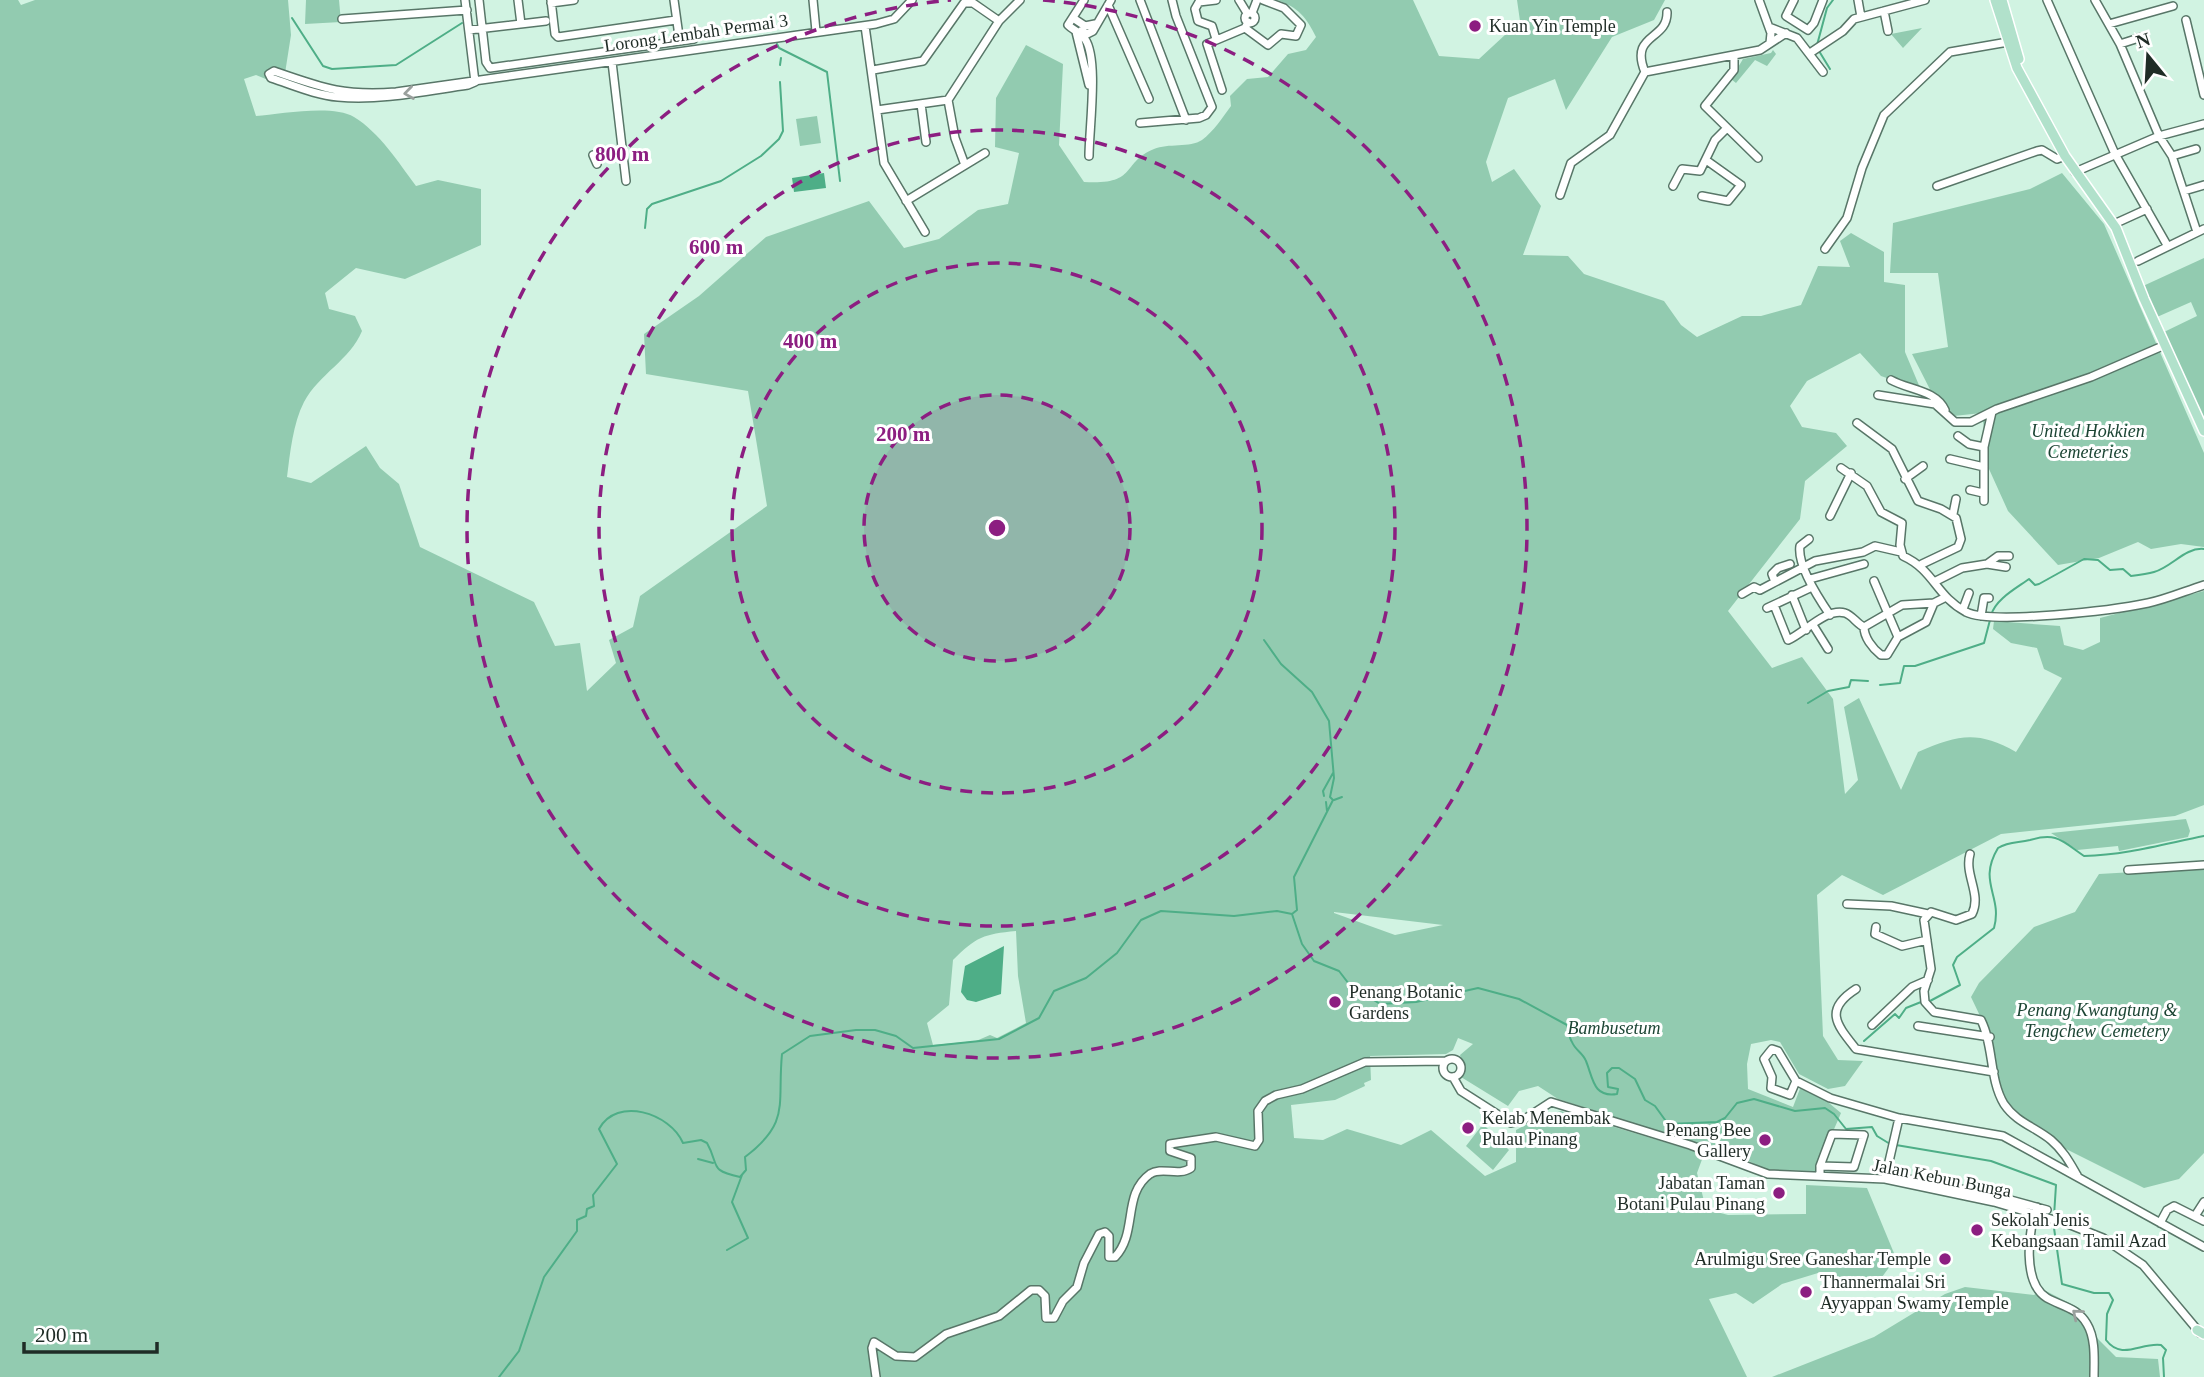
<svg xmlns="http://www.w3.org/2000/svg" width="2204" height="1377" font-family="Georgia,serif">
<rect width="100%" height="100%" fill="#d1f3e2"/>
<!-- green -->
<path fill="#92cbb0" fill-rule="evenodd" d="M0 0H18L21 5 35 0H288L291 35 283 86 256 75 244 79 256 116C280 114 333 104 354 117 379 132 399 163 416 186L438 180 481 189V245L405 279 356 268 325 293 329 309 355 316 362 331C350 360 319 374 304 402 293 423 290 453 287 477L311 483 366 446 380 468 399 484 420 547 534 602 555 646 580 643 587 691 616 663 609 640 633 627 640 596 767 506 748 391 646 374 644 334 699 296 766 237 869 201 904 248 939 239 978 210 1008 204 1019 153 995 147 996 98 1026 45 1063 64 1059 145 1084 182C1139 185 1120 163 1154 149 1168 143 1190 148 1202 140 1213 132 1223 117 1231 106L1230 96 1247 79 1268 77 1288 54 1306 50 1316 37C1307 18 1298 7 1277 0H1413L1439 56 1479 59 1520 21 1517 0H1665L1654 20 1612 37 1566 110 1555 79 1508 98 1486 162 1492 182 1514 169 1541 206 1523 255 1568 256 1584 274 1664 301 1681 325 1697 337 1742 316H1761L1801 305 1818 266 1850 267 1840 241 1851 233 1884 252V282L1905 285V352L1921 390 1881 376 1860 353 1807 381 1790 406 1802 427 1836 433 1847 446 1805 481 1800 519 1728 611 1772 668 1802 657 1833 699 1845 794 1858 780 1844 707 1859 698 1901 790 1918 752C1958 735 1977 730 2016 752L2062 678 2044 669 2037 648 2011 643 1993 629 1994 621 2060 626 2064 645 2083 650 2100 642V618L2204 591V805L2175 816 2001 834 1883 895 1842 875 1817 895 1823 1036 1838 1060 1863 1061 1845 1086 1828 1089 1799 1074 1780 1042 1771 1040 1751 1044 1747 1064 1748 1089 1793 1107 1801 1086 1823 1098 1841 1113 1816 1171 1766 1170 1745 1159 1558 1099 1538 1086 1519 1091 1508 1106 1461 1077 1464 1069 1460 1055 1473 1044 1458 1038 1453 1050 1446 1054 1370 1056 1371 1080 1364 1083 1365 1086 1335 1100 1291 1105 1294 1138 1323 1140 1347 1129 1401 1145 1431 1130 1485 1176 1516 1162V1130L1543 1116 1561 1111 1704 1154 1697 1173 1706 1209 1728 1215 1806 1214V1185L1867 1188 1896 1258 1882 1277 1850 1280 1818 1273 1782 1284 1753 1304 1736 1293 1709 1299 1747 1377H0ZM1334 913V912L1443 925 1395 935ZM1016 931 1018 976 1026 1023 997 1038 990 1035 976 1041 933 1045 927 1023 949 1005 953 960C976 937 984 934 1016 931Z
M306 0H339L341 22 305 24Z
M1922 28 1903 48 1891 34Z
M1773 50 1776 54 1767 66 1755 60 1736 83 1731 79 1743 59 1771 53Z
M817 116 821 143 800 146 796 119Z
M2062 173 2104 224 2204 453V547L2181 544 2151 549 2138 542 2099 558 2058 565 2008 511 1989 469 1982 413 1944 417 1912 354 1948 347 1938 273H1890L1893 223 2030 189Z
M2204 258V419L2164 332 2197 316 2191 302 2157 317 2143 286Z
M2186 819 2190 831 2188 837 2119 851 2118 846 2077 850 2051 833Z
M2204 868V1153L2179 1179 2144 1188 2064 1148 2017 1117 2003 1103 1991 1039 1971 997 1979 983 2034 927 2075 912 2099 874Z
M1483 1124 1509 1150 1493 1170 1466 1146Z
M1965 1287 2034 1295 2042 1289 2079 1308 2096 1337 2116 1357 2158 1359 2160 1377H1772L1874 1337 1945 1294Z"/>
<!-- water -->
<path fill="#4eae87" d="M824 173 826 188 794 192 792 178Z
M1004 946 1001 994 976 1002 967 1000 961 992 965 966Z"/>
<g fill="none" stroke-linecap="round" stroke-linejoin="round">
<!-- stream -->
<path stroke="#4eae87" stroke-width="2" d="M292 18 323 66 332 69 396 65 462 23
M777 44 779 48 827 72 840 181
M1817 45 1827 8 1833 0
M1819 51 1830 69
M780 65 781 58
M645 228 647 209 652 204 721 181 761 156 779 139 783 131 780 82
M1991 615C1996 599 2015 589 2029 579L2035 585 2039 584 2084 559 2098 560 2110 570 2123 569 2131 576C2139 575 2147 574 2154 572 2172 567 2185 547 2204 549
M1264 640 1281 664 1312 692 1329 721 1334 778 1330 797 1333 800 1294 877 1297 910 1292 914
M1880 685 1900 683 1904 666H1915L1984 643 1990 620
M1808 703 1828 691 1849 687 1851 680 1868 681
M1324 796 1323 791 1333 773
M1334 800 1342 797
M1326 802 1327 811
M1930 1001 1960 985 1953 965 1957 957 1994 928C2003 895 1977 883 1998 848 2009 841 2018 843 2030 840 2057 832 2062 841 2084 856 2125 855 2164 844 2204 836
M1864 1041 1895 1014 1899 1018 1906 1008 1921 1002
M1896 1145 1991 1161 2056 1185 2054 1216
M698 1159 713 1163
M2053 1221 2062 1284 2094 1293H2109L2113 1300 2107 1314 2106 1340C2122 1361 2141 1342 2161 1345L2166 1350 2163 1358 2164 1377
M727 1250 748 1238 732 1202 742 1175
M499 1377 519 1351 544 1277 577 1231V1220L586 1216 587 1209 594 1206 593 1195 617 1164 599 1129C617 1096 670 1113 683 1143L701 1140 707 1143C720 1166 708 1170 740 1177L746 1170 745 1157C791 1122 777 1105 782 1054L810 1036 856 1030H875L896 1036 913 1048 999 1039 1039 1018 1054 991 1086 978 1117 953 1141 920 1161 911 1234 916 1277 911 1292 914 1302 944 1314 961 1339 971 1349 984 1380 1004 1416 1002 1478 988 1519 999 1567 1025C1569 1031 1569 1038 1572 1042 1575 1050 1583 1053 1586 1061 1593 1078 1593 1098 1617 1094L1618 1089 1608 1087 1607 1073 1612 1068H1619L1635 1079 1645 1100 1655 1106 1668 1124 1717 1122 1725 1118 1737 1103 1754 1099 1795 1111 1825 1108 1834 1114 1846 1129 1872 1127 1877 1136 1890 1144"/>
<defs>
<path id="minor" d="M465 0 475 82
M479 0 486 62 490 68 694 39
M518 0 521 24
M551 0 555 34 558 37 676 20
M674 0 679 36
M813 0 816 31
M1084 0 1068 25C1073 30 1081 33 1085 39 1099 59 1089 130 1089 156
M1140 0 1186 120
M1239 0 1247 13
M1759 0 1771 33 1770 43
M1794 0 1786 16 1808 30 1814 23 1823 0
M1858 0 1861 17
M2047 0 2115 154 2167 245
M2095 0 2120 44 2159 136 2172 156 2197 232
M551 3 574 0
M1108 5 1149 99
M1884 11 1888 31
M1245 18a5 5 0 1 1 10 0a5 5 0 1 1-10 0Z
M1252 13 1257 0
M1073 18 1085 26 1095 24
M342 19 467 10
M2186 20 2204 95
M2109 24 2173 6
M865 26 884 163 925 232
M1769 27 1797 38 1823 72
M1245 28 1268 45 1281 34 1296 36 1301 25 1284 8 1263 0
M469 30 546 21
M1081 31 1087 34 1093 31 1111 0
M1076 32 1089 85
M1216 39 1212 26 1198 21 1195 9 1199 2 1216 0
M2120 44 2142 37
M1810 53 1843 31 1854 19 1925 0
M1734 56V70L1705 106 1758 158
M612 62 626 181
M873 70 923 61 964 3H973L999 21
M1645 72C1629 33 1668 41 1667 12
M475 82 468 85C426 91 381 101 338 97 315 95 293 85 271 78L269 74 274 71C323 88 343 96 396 92L876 24 894 19 912 0
M1222 90 1207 44 1245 28 1248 22
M948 100 955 138 965 165
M921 104 926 142
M877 110 948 100 999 21 1020 0
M1140 123 1199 118 1206 115 1212 107 1176 16 1172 0
M593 155 597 164
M2172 156 2196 149
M2075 172 2159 136 2204 124
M1673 186 1682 169 1700 171 1715 140 1726 129
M1937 186 2037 151 2042 150 2057 159 2065 156
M2184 191 2204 185
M1560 195 1571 163 1610 135 1645 72 1760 50 1786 33
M1702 196 1728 201 1741 185 1706 160
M906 201 985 153
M2114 224 2147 209
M1825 249 1847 218 1862 168 1884 115 1950 52 2008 42
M2138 261 2204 229
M1891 380C1909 390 1936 390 1945 410
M1878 395 1935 404 1955 422H1971L1997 409 2091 377 2165 345
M1857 423 1892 449 1918 501 1941 509 1956 518 1961 539 1958 547 1922 564
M1958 436 1969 444 1984 447
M1950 459 1984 467
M1841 468 1867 486 1881 512 1902 523 1900 545 1903 556C1934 570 1936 596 1966 612 1992 625 2115 610 2148 603 2167 599 2185 591 2204 585
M1905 479 1923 466
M1970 490 1983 493
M1984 501V447L1992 412
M1953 514 1956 499
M1830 516 1851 473
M1809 539 1800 546C1797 565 1819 599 1830 615
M1987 564 2006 567
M1810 579 1864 564
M1874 581 1898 637
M1775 582 1772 574 1778 568 1790 564
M1934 582 1962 568 1987 564 1998 556H2009
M1742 594 1754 587 1760 590 1815 561 1863 552 1875 546 1901 552
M1792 595 1806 630
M1774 605 1788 640C1803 634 1827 607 1845 613 1852 615 1857 624 1864 627
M1767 608 1812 587
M1963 609 1969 593
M1981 616 1984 598H1989
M1813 625 1828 649
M1864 627C1864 637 1872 648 1881 655H1887L1898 637 1926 622 1934 603
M1864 627 1902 605 1934 603 1946 597
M1970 854C1964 875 1982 894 1972 914L1956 920 1931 912 1924 920 1931 969 1924 991 1925 1002 1934 1012 1981 1020C1994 1046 1989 1079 2004 1104 2016 1122 2035 1127 2051 1140 2063 1150 2070 1163 2077 1175
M2128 870 2204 865
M1847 904 1891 906 1928 914
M1876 927 1875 934 1902 946 1927 940
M1856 989C1823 1010 1837 1025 1856 1049L1994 1072
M1872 1025 1912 987 1928 980
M1918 1026 1990 1037
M1772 1049 1778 1051 1796 1081 1790 1095 1771 1088 1772 1077 1764 1059Z
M1443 1068a9 9 0 1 1 18 0a9 9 0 1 1-18 0Z
M1453 1077 1461 1091 1511 1123 1523 1120 1551 1102 1690 1145 1768 1174 1885 1179 1994 1202 2068 1224 2103 1238 2143 1265 2200 1333
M1796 1081 1830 1098 1899 1118 2003 1136 2204 1247
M1886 1175 1996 1196 2047 1210
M1820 1176V1166L1854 1167 1864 1135 1832 1134 1820 1166
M1885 1179 1899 1118
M2037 1207C2028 1230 2022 1283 2047 1298 2061 1306 2078 1308 2087 1324 2096 1339 2094 1360 2094 1377
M2195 1216 2204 1202
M2160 1223 2167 1210 2174 1206 2204 1221
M876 1377 872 1348 874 1342 896 1356 915 1357 946 1334 999 1316 1031 1290H1039L1045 1296 1046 1318H1054L1063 1301 1077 1287 1084 1263 1099 1234 1105 1232 1109 1236V1257H1115C1138 1233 1122 1194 1150 1174 1162 1166 1178 1177 1191 1168V1158L1170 1151V1144L1216 1137 1255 1146 1259 1140 1258 1111 1265 1101 1276 1095 1302 1089 1365 1062 1446 1061"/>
<path id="major" d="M1995 0 2017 68 2065 156 2116 228 2144 299 2204 431
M2002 0 2019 59
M2197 1330 2204 1334"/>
</defs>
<!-- minor casing -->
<use href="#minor" stroke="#587668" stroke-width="10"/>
<!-- major casing -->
<use href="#major" stroke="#fff" stroke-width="12"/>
<!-- minor -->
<use href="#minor" stroke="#fff" stroke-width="7"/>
<!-- major -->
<use href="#major" stroke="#b1e1cb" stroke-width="9"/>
</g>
<!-- one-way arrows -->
<defs><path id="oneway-chevron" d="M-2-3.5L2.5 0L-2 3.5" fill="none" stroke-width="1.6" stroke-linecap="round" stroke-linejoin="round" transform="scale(1.75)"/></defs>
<g stroke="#9aa09d">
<use href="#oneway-chevron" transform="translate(409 93) rotate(172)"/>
<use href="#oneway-chevron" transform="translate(2077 1314) rotate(-140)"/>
</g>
<!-- distance rings -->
<circle cx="997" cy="528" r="133" fill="#8c1e81" fill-opacity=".12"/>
<g fill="none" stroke="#8c1e81" stroke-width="3.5" stroke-dasharray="12 9">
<circle cx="997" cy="528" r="133"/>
<circle cx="997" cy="528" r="265"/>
<circle cx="997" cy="528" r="398"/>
<path d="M1043 0A530 530 0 1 1 951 0"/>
</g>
<!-- markers -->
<g fill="#8c1e81" stroke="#fff" stroke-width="2.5">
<circle cx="1475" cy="26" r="7"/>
<circle cx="1335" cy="1002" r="7"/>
<circle cx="1468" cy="1128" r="7"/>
<circle cx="1765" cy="1140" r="7"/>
<circle cx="1779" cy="1193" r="7"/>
<circle cx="1977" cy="1230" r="7"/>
<circle cx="1945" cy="1259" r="7"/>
<circle cx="1806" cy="1292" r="7"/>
</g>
<g text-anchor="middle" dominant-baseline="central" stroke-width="6" stroke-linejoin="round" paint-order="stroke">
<!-- poi labels -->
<g font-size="18" fill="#1f2c26" stroke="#fff" text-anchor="start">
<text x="1489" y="26">Kuan Yin Temple</text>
<text x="1349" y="992">Penang Botanic<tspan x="1349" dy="21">Gardens</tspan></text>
<text x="1482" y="1118">Kelab Menembak<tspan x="1482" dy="21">Pulau Pinang</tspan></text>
<text x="1751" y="1130" text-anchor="end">Penang Bee<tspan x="1751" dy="21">Gallery</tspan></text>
<text x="1765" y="1183" text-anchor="end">Jabatan Taman<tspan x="1765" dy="21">Botani Pulau Pinang</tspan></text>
<text x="1991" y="1220">Sekolah Jenis<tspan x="1991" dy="21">Kebangsaan Tamil Azad</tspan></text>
<text x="1931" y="1259" text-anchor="end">Arulmigu Sree Ganeshar Temple</text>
<text x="1820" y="1282">Thannermalai Sri<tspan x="1820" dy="21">Ayyappan Swamy Temple</tspan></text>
</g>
<!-- street labels -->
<g font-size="18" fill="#1f2c26" stroke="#fff">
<text transform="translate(696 33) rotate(-8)">Lorong Lembah Permai 3</text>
<text transform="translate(1942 1178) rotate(11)">Jalan Kebun Bunga</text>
</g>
<!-- park labels -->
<g font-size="18" font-style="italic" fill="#1c4534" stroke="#fff">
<text x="2088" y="431">United Hokkien<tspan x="2088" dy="21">Cemeteries</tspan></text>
<text x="2097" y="1010">Penang Kwangtung &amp;<tspan x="2097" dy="21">Tengchew Cemetery</tspan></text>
<text x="1614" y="1028">Bambusetum</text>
</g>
</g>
<circle cx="997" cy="528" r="10" fill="#8c1e81" stroke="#fff" stroke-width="3.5"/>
<g font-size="21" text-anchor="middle" font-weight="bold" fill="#8c1e81" stroke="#fff" stroke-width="6" stroke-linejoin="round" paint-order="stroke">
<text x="622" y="161">800 m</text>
<text x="716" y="254">600 m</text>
<text x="810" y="348">400 m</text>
<text x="903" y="441">200 m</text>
</g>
<!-- north arrow -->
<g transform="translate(2148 56) rotate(342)" stroke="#ffffff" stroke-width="5" paint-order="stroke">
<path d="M0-5L12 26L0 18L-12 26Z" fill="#1f2c26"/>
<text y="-10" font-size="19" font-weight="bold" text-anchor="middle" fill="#1f2c26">N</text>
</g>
<!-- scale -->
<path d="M24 1342v10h133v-10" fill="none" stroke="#1f2c26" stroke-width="3.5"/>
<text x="35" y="1342" font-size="21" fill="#1f2c26" stroke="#ffffff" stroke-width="5" paint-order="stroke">200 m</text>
</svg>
